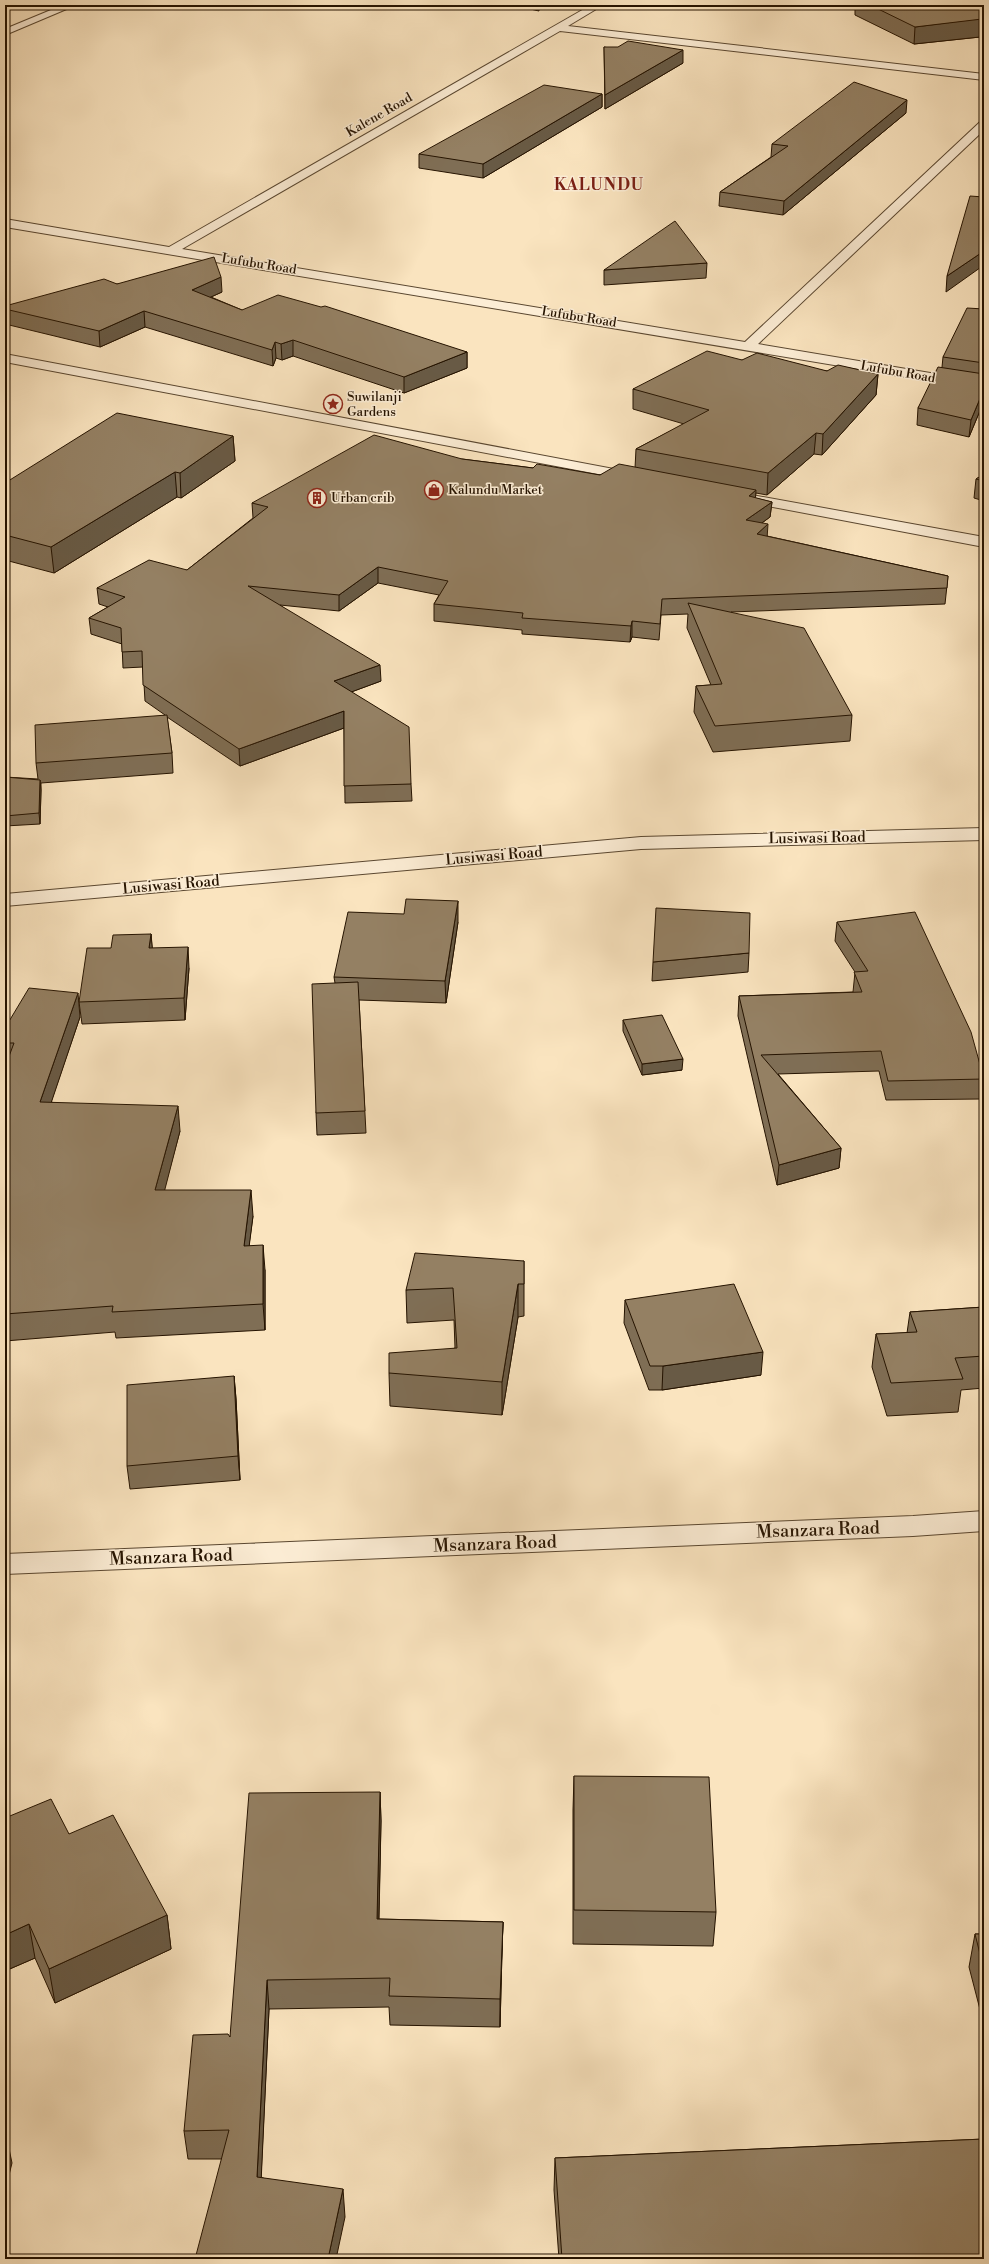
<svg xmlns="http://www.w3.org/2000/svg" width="989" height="2264" font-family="'Libre Bodoni',serif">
<rect width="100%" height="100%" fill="#fae4bf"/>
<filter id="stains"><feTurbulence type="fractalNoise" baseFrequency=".005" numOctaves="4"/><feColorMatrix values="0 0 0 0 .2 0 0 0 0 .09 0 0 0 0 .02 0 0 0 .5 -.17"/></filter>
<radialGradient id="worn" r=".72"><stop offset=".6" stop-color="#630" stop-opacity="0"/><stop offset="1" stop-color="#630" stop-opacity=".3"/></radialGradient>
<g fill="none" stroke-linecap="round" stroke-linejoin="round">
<defs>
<path id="street" d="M63 5H76L5 35V29Z
M591 5H603L568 26 984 74V80L560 31 182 249 745 342 980 122 984 121V130L758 344 984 382V390L5 227V219L169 247Z
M5 354 635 473 642 477 635 481 5 362Z
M741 493 984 537V547L736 500 734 497Z
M984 828V840L641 849 5 906V894L641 837Z
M984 1511V1531L913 1536 5 1574V1554L913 1516Z"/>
</defs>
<!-- street casing -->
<use href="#street" stroke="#5a4730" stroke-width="2"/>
<!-- street -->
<use href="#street" fill="#fcedd5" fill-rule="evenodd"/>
</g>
<!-- wall -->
<path fill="#7f6e55" stroke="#251300" d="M513 5H539V11Z
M855 5H984L980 37 914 44 855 15Z
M604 47 683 63 605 109Z
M602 94V107L483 178 419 168V154Z
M906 113 783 215 719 206 720 192 771 157 772 144Z
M707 263 706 278 604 285V270Z
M117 284 222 292 211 297 242 310 467 352V368L404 393 293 356 282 360 276 358 273 366 145 327 100 347 5 324V306Z
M984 309V401L969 437 917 425 918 408 942 367 943 357Z
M742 360 827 371 878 374 876 395 822 455 814 454 767 495 756 493 755 498 772 502 770 517 762 523 767 536 948 576 945 604 731 612 852 715 850 741 713 752 694 712 696 686 711 685 687 628 688 614 661 615 659 640 632 637 630 642 522 634V630L434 621V604L439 595 378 583 339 611 280 605 381 681 351 692 411 784 412 801 345 803 344 728 240 766 167 717 172 753 173 773 41 783V790L40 824 5 826V777L38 779 36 763 165 715 145 701 143 667 123 668 122 644 91 634 89 618 108 607 99 604 97 588 187 570 253 518 252 503 462 459 533 468 600 475 635 468 636 449 684 424 633 409V389Z
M233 436 235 461 181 498 177 497 54 573 5 560V483Z
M984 474V501L974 498 976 479Z
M458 922 446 1003 359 1000 366 1133 317 1135 316 1113 335 983 334 977Z
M837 922 984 1079 981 1099 886 1100 879 1071 778 1074 841 1148 839 1168 777 1185 738 1016 739 996 853 992 855 972 835 941Z
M151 934 152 948 189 968 185 1020 82 1024 79 1002 111 948Z
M749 953 748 972 652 981 653 962Z
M80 1017 51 1102 180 1131 164 1190 253 1216 249 1245 265 1270V1330L116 1338 115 1332 5 1341V1028Z
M623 1020 682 1070 642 1075 623 1031Z
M524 1261V1316L518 1317 502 1415 390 1406 389 1373 455 1348 454 1320 407 1323 406 1290Z
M625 1300 761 1375 662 1390H649L624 1323Z
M984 1307V1388L961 1390 958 1412 887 1416 872 1367 876 1334 907 1333 910 1312Z
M234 1376 236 1399 240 1480 130 1489 127 1466Z
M574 1776 716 1912 713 1946 573 1944V1810Z
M380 1792 381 1821 379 1919 503 1922 502 1951 500 2027 390 2025 389 2007 269 2009 261 2177 345 2217 221 2159H188L184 2131 230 2037Z
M5 1818 69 1834 167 1915 171 1949 55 2003 35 1958 5 1971Z
M975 1934H984V2025L969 1967Z
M984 2139V2259H559L554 2190 555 2158Z"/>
<!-- shaded-wall -->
<path fill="#685a45" stroke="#251300" d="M984 18V33L980 37 914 44 915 27Z
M683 50V63L605 109V95Z
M602 94V107L483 178V164Z
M907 100 906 113 783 215 784 201Z
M984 251V265L946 292 947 276Z
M221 277 222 292 193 305 192 290Z
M144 311 145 327 100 347 99 331Z
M293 340V356L282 360 281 344Z
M275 342 276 358 273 366 272 350Z
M467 352V368L404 393V377Z
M878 374 876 395 822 455 823 434Z
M984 389V401L969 437 971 420Z
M816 433 814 454 767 495 768 473Z
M233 436 235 461 181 498 180 473Z
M175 472 177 497 54 573 51 547Z
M756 490 755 505 749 496Z
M772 502 770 517 745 535 746 520Z
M768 524 767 539 757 534Z
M378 567V583L339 611V595Z
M632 621V637L630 642 631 626Z
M380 665 381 681 335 698 334 681Z
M344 711V728L240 766 239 749Z
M40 780 41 790 40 824 39 813Z
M458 901V922L446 1003 445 981Z
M151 934 153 955 149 948Z
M188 947 189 968 185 1020 184 998Z
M78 993 80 1017 43 1127 40 1102Z
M683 1059 682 1070 642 1075V1064Z
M178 1106 180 1131 158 1216 155 1190Z
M841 1148 839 1168 777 1185 779 1165Z
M251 1190 253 1216 246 1271 244 1246Z
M263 1245 265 1270V1330L263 1304Z
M518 1284V1317L502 1415V1382Z
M763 1352 761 1375 662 1390 663 1366Z
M234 1376 236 1399 240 1480 238 1456Z
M380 1792 381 1821 378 1948 377 1919Z
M167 1915 171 1949 55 2003 49 1969Z
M503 1922 502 1951 500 2027V1999Z
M29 1924 35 1958 5 1971V1935Z
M267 1980 269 2009 260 2205 257 2177Z
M7 2139 12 2163 5 2191V2148Z
M343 2189 345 2217 336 2259H328Z"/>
<!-- building -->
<path fill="#948063" stroke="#251300" d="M870 5H984V18L982 19 915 27Z
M628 41 683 50 605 95 604 47H618Z
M854 82 907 100 784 201 720 192 788 146 772 144Z
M544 85 602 94 483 164 419 154Z
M970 196 984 197V251L947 276Z
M675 221 707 263 604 270Z
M214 257 221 277 192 290 242 310 278 295 321 307 325 306 467 352 404 377 293 340 281 344 275 342 272 350 144 311 99 331 5 309V306L104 279 117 284Z
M967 308 984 309V363L943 357Z
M707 351 742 360 757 353 827 371 838 365 878 374 823 434 816 433 768 473 636 449 709 410 633 389Z
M938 367 984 374V389L971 420 918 408Z
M117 413 233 436 180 473 175 472 51 547 5 535V483Z
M374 435 462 459 533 468 537 464 600 475 619 464 756 490 749 496 772 502 746 520 768 524 757 534 948 576 947 588 662 599 660 624 632 621 631 626 522 618 523 613 434 604 448 581 378 567 339 595 248 586 380 665 334 681 409 727 411 784 344 786V711L239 749 143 685 142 651 122 652 121 628 89 618 125 597 97 588 149 560 187 570 268 507 252 503Z
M984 474V481L976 479Z
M688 603 804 628 852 715 715 726 696 686 722 684Z
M167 715 172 753 36 763 35 725Z
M5 777 40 780 39 813 5 816Z
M406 899 458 901 445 981 334 977 348 912 404 914Z
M656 908 750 913 749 953 653 962Z
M915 912 971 1032 984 1079 888 1081 881 1051 761 1055 841 1148 779 1165 739 996 862 992 854 972 868 971 837 922Z
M151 934 149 948 188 947 184 998 79 1002 87 948H111L113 935Z
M358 982 365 1111 316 1113 312 984Z
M29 988 78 993 40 1102 178 1106 155 1190H251L244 1246 263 1245V1304L112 1312 113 1306 5 1314V1067L14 1043H5V1028Z
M662 1015 683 1059 642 1064 623 1020Z
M415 1253 524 1261V1284H518L502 1382 389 1373V1353L457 1348 453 1288 406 1290Z
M734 1284 763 1352 663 1366H650L625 1300Z
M984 1307V1356L955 1358 963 1379 891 1383 876 1334 917 1332 910 1312Z
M234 1376 238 1456 127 1466V1385Z
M574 1776 709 1777 716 1912 574 1910Z
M380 1792 377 1919 503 1922 500 1999 389 1996 390 1978 267 1980 257 2177 343 2189 328 2259H195L229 2130 184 2131 193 2035 228 2034 230 2037 249 1793Z
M51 1799 69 1834 113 1815 167 1915 49 1969 29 1924 5 1935V1818Z
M975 1934H984V1970Z
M5 2139H7L5 2148Z
M984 2139V2257L932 2259H562L555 2158Z"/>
<!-- icons -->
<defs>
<symbol id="sight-ring" viewBox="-11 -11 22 22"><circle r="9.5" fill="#fcedd5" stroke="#8f2418" stroke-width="1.5"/><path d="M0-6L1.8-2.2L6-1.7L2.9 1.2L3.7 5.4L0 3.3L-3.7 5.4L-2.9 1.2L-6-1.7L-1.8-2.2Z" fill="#8f2418"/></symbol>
<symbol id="shop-ring" viewBox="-11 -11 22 22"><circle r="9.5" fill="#fcedd5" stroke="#8f2418" stroke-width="1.5"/><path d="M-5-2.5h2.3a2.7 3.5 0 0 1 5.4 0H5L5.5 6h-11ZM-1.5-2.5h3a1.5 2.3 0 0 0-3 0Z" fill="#8f2418"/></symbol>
<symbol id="building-ring" viewBox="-11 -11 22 22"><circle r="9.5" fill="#fcedd5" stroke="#8f2418" stroke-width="1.5"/><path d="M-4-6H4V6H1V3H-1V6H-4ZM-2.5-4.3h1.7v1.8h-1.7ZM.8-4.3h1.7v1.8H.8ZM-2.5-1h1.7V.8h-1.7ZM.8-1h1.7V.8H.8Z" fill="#8f2418"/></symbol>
</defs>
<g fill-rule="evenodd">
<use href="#sight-ring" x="322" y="393" width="22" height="22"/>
<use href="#shop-ring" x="423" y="479" width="22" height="22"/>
<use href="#building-ring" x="306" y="487" width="22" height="22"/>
</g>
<g text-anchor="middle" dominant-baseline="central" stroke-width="3" stroke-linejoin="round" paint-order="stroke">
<!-- far-street labels -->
<g font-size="13" fill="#251300" stroke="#fcedd5">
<text transform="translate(379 115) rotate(-30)">Kalene Road</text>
<text transform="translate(259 264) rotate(9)">Lufubu Road</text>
<text transform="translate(579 317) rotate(9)">Lufubu Road</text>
<text transform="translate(898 372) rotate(10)">Lufubu Road</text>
</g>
<!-- far-poi labels -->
<g font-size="13" fill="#251300" stroke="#fcedd5" text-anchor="start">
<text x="347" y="397">Suwilanji<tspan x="347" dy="15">Gardens</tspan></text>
<text x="448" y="490">Kalundu Market</text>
<text x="331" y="498">Urban crib</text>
</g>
<!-- street labels -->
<g font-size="15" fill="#251300" stroke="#fcedd5">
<text transform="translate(817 838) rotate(-1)">Lusiwasi Road</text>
<text transform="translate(494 856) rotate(-5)">Lusiwasi Road</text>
<text transform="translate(171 885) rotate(-5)">Lusiwasi Road</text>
</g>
<!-- far-district labels -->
<g font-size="16" font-weight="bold" letter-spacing="1" fill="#7a1f14" stroke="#fcedd5">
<text x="599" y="185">KALUNDU</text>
</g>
<!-- near-street labels -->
<g font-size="18" fill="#251300" stroke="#fcedd5">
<text transform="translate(818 1530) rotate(-2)">Msanzara Road</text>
<text transform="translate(495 1544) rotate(-2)">Msanzara Road</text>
<text transform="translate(171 1557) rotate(-2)">Msanzara Road</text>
</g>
</g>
<!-- margin -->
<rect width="989" height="2264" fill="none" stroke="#fae4bf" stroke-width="20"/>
<rect x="6" y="6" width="977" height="2252" fill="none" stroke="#251300" stroke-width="2"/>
<rect x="10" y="10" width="969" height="2244" fill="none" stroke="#251300"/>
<rect width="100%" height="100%" filter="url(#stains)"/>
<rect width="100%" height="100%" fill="url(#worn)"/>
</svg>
